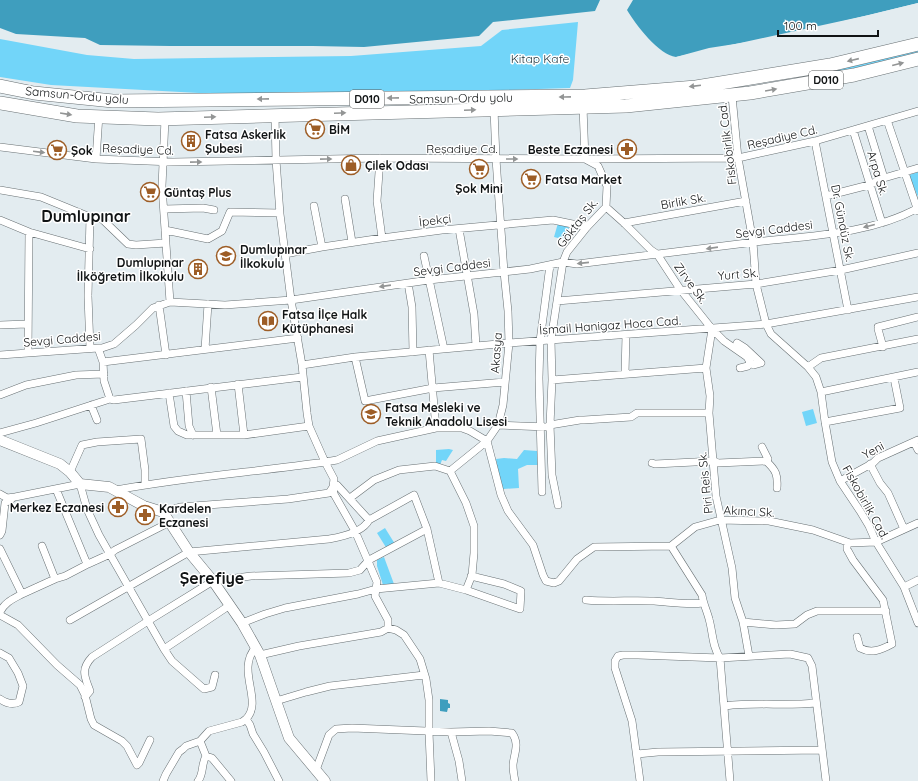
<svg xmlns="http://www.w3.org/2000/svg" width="918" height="781" font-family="Quicksand,sans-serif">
<rect width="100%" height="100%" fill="#e3ecf0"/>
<!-- green -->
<path fill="#72d5f9" d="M578 22 573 80 570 88 408 93 236 95 51 85 0 77V39L87 55 134 59 351 56 481 46 502 30Z
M918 50V54L837 73H831L844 68Z
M918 172V197L909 175Z
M558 223 566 225 569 228 566 240 554 237Z
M813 409 817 423 806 426 802 412Z
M449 449 453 450 446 461 442 460 440 465 436 464V450Z
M524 450 537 451 538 465H527L518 469 519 488 503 489 498 472 496 459 504 458 517 459Z
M385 528 395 544 387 549 377 533Z
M384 557 394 584 383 585 377 566V560Z"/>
<!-- water -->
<path fill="#3f9ebe" d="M0 0H600L595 11 493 22 479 36 364 47 313 46H170L100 45 85 38 16 34 0 28Z
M633 0H918V3L774 38 709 48 676 57C659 55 636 25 627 10Z
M440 699 448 700V703L450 704V708H448L447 712 440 711Z"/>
<!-- pier -->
<path fill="#e3ecf0" d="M918 3V5L774 40 709 50 676 59V57L869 15Z"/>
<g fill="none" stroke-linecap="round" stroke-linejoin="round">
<defs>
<path id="street" d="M732 96 738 158 753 242 756 284 766 324 771 334 808 367 816 377 821 392 825 422 832 462 840 481 860 511 869 526 876 542 904 587 918 623
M494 109 496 159 504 272 508 311 509 343 503 405 498 425 487 441 501 495 508 511 533 545 543 575 546 581 554 583 559 581 577 559 594 547 671 546 695 527 720 520 769 521 813 530 850 543 876 542 918 523
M165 119 162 186 170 302
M887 120 918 211
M868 126 884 178
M853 130 882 223
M815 141 848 310
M0 147 96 159 173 162 380 158 585 159 738 158 815 141 918 111
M380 158 377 201 382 238
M96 159 99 115
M0 190 41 197 90 217 88 296 90 348
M826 196 869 185 884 178 918 168
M345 199 352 242
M314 206 322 247
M606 207 624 223 651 250 657 254 680 289 712 329 724 341 747 357 750 362 748 366 740 368
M164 209 203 208 214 210
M90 219H102L128 244 136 245 166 243
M0 220 29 232 90 249
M624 223 746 201
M459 229 474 314 476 346
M165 230 208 239 222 231 230 212 280 213
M285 254 322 247 382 238 442 230 553 220 587 227
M424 256 444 349
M408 283 412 307 413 352
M557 301 756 284 841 270 918 253
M159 305 166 355
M0 325 27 324
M878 327 918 317
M712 329 706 368 710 396 709 413 716 496 732 568 735 598 743 622 749 656
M878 329 883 347
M737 343 745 348 761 363 754 365 750 363
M98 348 103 362 104 381 110 399
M205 349 208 304
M429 350 436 428
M28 353 29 232
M0 355 98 348H102L114 344 136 325 153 308 170 302 225 305 291 300 429 280 530 269 563 262 577 264C636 257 696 249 755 242 808 236 871 234 918 208
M355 357 365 401 433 388 505 382
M103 362 298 338
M302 365 355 357 509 343 766 324 918 297
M808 367 821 358 918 339
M625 374 626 335
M552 380 706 368
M238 384 244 435
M211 387 217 435
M186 391 189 426 193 435
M821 392 918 372
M169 393 174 426 178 431 187 435H244L309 426
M0 395 26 385 76 375 104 374
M91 405 97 420
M825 422 900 408 894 378
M498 425 547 427 550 425 580 420H584L631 417 637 413H709
M0 433 36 423 110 399 114 400 302 377
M914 442 918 450
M766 461C776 470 778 475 777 488
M652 463 655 464 714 461 718 463 766 461 768 459 762 447
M870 464 880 483 888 493 904 529
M70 472 82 445 97 442 141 439 145 470V485
M840 481 873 463 878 458 918 440
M56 489 87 564
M116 490C185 477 255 472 325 462L309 426 307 413 302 365 291 300 280 214 276 160 275 115
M542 492 539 378 540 341 550 265
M0 494 7 498 15 497 80 484 87 509 99 535 164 649 172 661 204 689 212 687 215 675
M350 498 374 480 399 470 435 466 450 471 466 503 474 526V553L472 575 466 590
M558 505 552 475 550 425 552 380 551 340 563 262 567 252 587 227 606 207 607 186 598 166 585 159 583 107
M163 512 180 507 288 499 329 493 333 487 337 485 369 520
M0 535 2 531 5 503 13 498
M847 542V549L853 560 883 600 892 644C881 650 871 654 860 648L857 637
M42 546 55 579
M671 546 702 595C703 603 707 611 709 619 713 633 712 646 720 658L730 781
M0 549 22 594 55 579 65 576 88 564 110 554 115 550 170 522
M904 587 918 580
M586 600C608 602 631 600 654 601 670 602 687 605 703 603
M0 612C5 602 13 599 22 594
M0 615 18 625 57 665 80 685 85 695 91 719 94 725 122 741 127 746 137 765 139 763 150 740
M70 620 189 552 329 539C341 537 363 532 369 520L414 495 427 529 439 583
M743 622 776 625 795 624 807 615 817 611H886
M242 623 265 614 285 608 358 594 376 589 439 583 466 590 520 609 521 591 504 584 471 576
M388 628V620L375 596 377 582 355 531 334 494 333 487 334 479 325 462 337 460 377 441 436 428H462L470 431 487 441 450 471
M164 649 230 605
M0 653 9 658 18 673 23 686 19 702C13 705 6 703 0 699
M260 655 299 646 381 632 388 628 396 630 404 635 420 659 426 679 429 700V732L431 781
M720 658 790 654 808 658 812 666 826 781
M85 697 90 691C85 677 80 670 92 657L148 621 213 581 251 576 349 573 360 570 369 560 427 529
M276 701 306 692 330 686 424 675
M725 706C755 702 786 706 816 703
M246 719C264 701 235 670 256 647
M451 732 459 761 462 781
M200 741 206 756 212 758 231 781
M637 754 658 752 822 750
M316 770 329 735 336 729 352 728 451 732 489 731 512 733C520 744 514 753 513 765 513 770 514 776 515 781
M163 781 166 774 179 752 183 749 186 746 200 741 209 731 242 722 246 719 250 725 253 734 264 752 279 781
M198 781C204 774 201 764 206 756
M640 781 632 721 615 668V661L618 656 623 655H638L720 658"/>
<path id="secondary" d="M0 440 60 464 70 472 80 484 109 487 144 506 163 512 189 552 213 581 242 623 260 655 289 738 325 781"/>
<path id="highway" d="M0 86 34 93 113 101 585 96 696 87 830 65 918 44
M0 103 77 116 158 119 626 106 750 93 854 75 918 59"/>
</defs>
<!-- street casing -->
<use href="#street" stroke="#687073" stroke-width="8"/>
<!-- secondary casing -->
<use href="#secondary" stroke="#687073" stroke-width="11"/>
<!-- highway casing -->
<use href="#highway" stroke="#687073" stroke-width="14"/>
<!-- street -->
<use href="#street" stroke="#fff" stroke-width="7"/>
<!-- secondary -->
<use href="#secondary" stroke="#fff" stroke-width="10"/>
<!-- highway -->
<use href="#highway" stroke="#fff" stroke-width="13"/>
</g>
<!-- one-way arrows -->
<defs><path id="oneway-solid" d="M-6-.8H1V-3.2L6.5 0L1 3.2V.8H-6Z"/></defs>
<g fill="#939595">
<use href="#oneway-solid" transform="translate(853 60) rotate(167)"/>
<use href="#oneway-solid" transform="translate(898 64) rotate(-14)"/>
<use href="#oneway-solid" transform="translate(695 86) rotate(173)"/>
<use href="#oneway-solid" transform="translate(771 90) rotate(-10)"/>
<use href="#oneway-solid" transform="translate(565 97) rotate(179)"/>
<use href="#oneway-solid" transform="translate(393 98) rotate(179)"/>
<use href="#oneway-solid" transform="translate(263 99) rotate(179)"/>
<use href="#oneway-solid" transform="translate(470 110) rotate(-2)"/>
<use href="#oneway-solid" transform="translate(340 113) rotate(-2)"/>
<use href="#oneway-solid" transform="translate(66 114) rotate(9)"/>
<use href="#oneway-solid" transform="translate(210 117) rotate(-2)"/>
<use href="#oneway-solid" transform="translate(39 152) rotate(7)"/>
<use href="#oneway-solid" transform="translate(326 159) rotate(-1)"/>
<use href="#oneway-solid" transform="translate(512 159)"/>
<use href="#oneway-solid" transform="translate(196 162) rotate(-1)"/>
<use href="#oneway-solid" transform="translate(869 226) rotate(166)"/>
<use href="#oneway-solid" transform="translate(712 248) rotate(172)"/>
<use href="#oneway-solid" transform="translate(583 263) rotate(174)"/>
<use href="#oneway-solid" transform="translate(385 286) rotate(172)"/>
</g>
<!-- icons -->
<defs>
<symbol id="supermarket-ring" viewBox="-11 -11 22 22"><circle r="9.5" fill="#fff" stroke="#9d5d26" stroke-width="1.5"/><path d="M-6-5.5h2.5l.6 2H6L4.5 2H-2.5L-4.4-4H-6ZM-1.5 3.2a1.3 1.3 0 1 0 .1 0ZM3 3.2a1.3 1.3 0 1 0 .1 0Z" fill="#9d5d26"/></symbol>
<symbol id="building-ring" viewBox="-11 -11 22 22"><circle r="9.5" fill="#fff" stroke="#9d5d26" stroke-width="1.5"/><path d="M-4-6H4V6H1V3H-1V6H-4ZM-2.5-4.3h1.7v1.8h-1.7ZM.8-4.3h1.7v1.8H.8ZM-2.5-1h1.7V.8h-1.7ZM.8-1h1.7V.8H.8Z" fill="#9d5d26"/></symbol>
<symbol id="pharmacy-ring" viewBox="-11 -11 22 22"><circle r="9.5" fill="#fff" stroke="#9d5d26" stroke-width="1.5"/><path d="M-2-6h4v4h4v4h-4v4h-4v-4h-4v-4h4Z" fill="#9d5d26"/></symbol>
<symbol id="shop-ring" viewBox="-11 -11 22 22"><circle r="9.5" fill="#fff" stroke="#9d5d26" stroke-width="1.5"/><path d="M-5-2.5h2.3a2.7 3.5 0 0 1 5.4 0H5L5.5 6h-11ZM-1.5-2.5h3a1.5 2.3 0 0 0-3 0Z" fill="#9d5d26"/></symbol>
<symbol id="school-ring" viewBox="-11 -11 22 22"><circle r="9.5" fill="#fff" stroke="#9d5d26" stroke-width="1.5"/><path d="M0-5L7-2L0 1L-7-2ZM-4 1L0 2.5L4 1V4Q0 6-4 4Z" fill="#9d5d26"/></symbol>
<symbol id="library-ring" viewBox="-11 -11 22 22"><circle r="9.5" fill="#fff" stroke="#9d5d26" stroke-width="1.5"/><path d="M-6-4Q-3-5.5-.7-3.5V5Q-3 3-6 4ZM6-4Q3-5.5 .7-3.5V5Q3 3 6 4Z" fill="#9d5d26"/></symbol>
</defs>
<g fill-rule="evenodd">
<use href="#supermarket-ring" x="304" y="118" width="22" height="22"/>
<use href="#building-ring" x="180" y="130" width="22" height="22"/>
<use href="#pharmacy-ring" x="616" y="138" width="22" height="22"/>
<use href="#supermarket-ring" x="46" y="139" width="22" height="22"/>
<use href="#shop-ring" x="340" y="154" width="22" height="22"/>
<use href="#supermarket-ring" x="468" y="158" width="22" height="22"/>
<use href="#supermarket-ring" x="520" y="168" width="22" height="22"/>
<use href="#supermarket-ring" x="139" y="181" width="22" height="22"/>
<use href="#school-ring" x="215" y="245" width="22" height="22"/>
<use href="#building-ring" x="187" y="258" width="22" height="22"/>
<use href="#library-ring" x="257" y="310" width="22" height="22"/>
<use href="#school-ring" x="360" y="403" width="22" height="22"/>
<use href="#pharmacy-ring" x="107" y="496" width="22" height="22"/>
<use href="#pharmacy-ring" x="134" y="504" width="22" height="22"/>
</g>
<g text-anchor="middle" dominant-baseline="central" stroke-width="3" stroke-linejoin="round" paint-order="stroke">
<!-- shield labels -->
<g fill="#fff" stroke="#585a5a" stroke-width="1">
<rect x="809" y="71" width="34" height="18" rx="3"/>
<rect x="350" y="90" width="34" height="18" rx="3"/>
</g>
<g font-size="11" font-weight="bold" fill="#101314">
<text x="826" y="80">D010</text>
<text x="367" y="99">D010</text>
</g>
<!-- park labels -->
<g font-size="12" fill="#1b3139" stroke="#fff">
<text x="540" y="58">Kitap Kafe</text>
</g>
<!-- street labels -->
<g font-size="12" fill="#101314" stroke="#fff">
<text transform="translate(77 95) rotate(5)">Samsun-Ordu yolu</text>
<text transform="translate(461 98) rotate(-1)">Samsun-Ordu yolu</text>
<text transform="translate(782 137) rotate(-13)">Reşadiye Cd.</text>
<text transform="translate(727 144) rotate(-97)">Fiskobirlik Cad.</text>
<text x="462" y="148">Reşadiye Cd.</text>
<text transform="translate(138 149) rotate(2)">Reşadiye Cd.</text>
<text transform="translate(878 173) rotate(73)">Arpa Sk.</text>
<text transform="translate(683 201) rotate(-10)">Birlik Sk.</text>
<text transform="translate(435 220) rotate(-7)">İpekçi</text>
<text transform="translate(577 223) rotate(-52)">Göktaş Sk.</text>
<text transform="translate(843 223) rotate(79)">Dr. Gündüz Sk.</text>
<text transform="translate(774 229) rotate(-7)">Sevgi Caddesi</text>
<text transform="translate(452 267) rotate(-7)">Sevgi Caddesi</text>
<text transform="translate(738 274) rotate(-5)">Yurt Sk.</text>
<text transform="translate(691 283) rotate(54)">Zirve Sk.</text>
<text transform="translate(610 325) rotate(-4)">İsmail Hanigaz Hoca Cad.</text>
<text transform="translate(62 339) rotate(-5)">Sevgi Caddesi</text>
<text transform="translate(496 353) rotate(-86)">Akasya</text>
<text transform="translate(873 450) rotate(-29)">Yeni</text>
<text transform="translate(705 483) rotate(-96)">Piri Reis Sk.</text>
<text transform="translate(866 502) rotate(61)">Fiskobirlik Cad.</text>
<text transform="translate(749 511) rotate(3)">Akıncı Sk.</text>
</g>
<!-- poi labels -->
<g font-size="12" font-weight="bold" fill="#101314" stroke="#fff" text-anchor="start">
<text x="329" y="129">BİM</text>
<text x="205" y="134">Fatsa Askerlik<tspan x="205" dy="14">Şubesi</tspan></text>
<text x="613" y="149" text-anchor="end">Beste Eczanesi</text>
<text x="71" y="150">Şok</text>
<text x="365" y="165">Çilek Odası</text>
<text x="545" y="179">Fatsa Market</text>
<text x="479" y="188" text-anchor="middle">Şok Mini</text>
<text x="164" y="192">Güntaş Plus</text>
<text x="240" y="249">Dumlupınar<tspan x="240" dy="14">İlkokulu</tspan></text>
<text x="184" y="262" text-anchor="end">Dumlupınar<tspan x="184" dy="14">İlköğretim İlkokulu</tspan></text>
<text x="282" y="314">Fatsa İlçe Halk<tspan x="282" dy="14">Kütüphanesi</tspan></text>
<text x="385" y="407">Fatsa Mesleki ve<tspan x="385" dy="14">Teknik Anadolu Lisesi</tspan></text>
<text x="104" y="507" text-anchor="end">Merkez Eczanesi</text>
<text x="159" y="508">Kardelen<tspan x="159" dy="14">Eczanesi</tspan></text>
</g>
<!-- district labels -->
<g font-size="16" font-weight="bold" fill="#101314" stroke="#fff">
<text x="86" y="216">Dumlupınar</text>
<text x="212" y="578">Şerefiye</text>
</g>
</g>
<!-- scale -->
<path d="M778 30v6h100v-6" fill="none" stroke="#101314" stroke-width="2"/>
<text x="784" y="30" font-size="12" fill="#101314" stroke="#ffffff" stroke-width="3" paint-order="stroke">100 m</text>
</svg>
